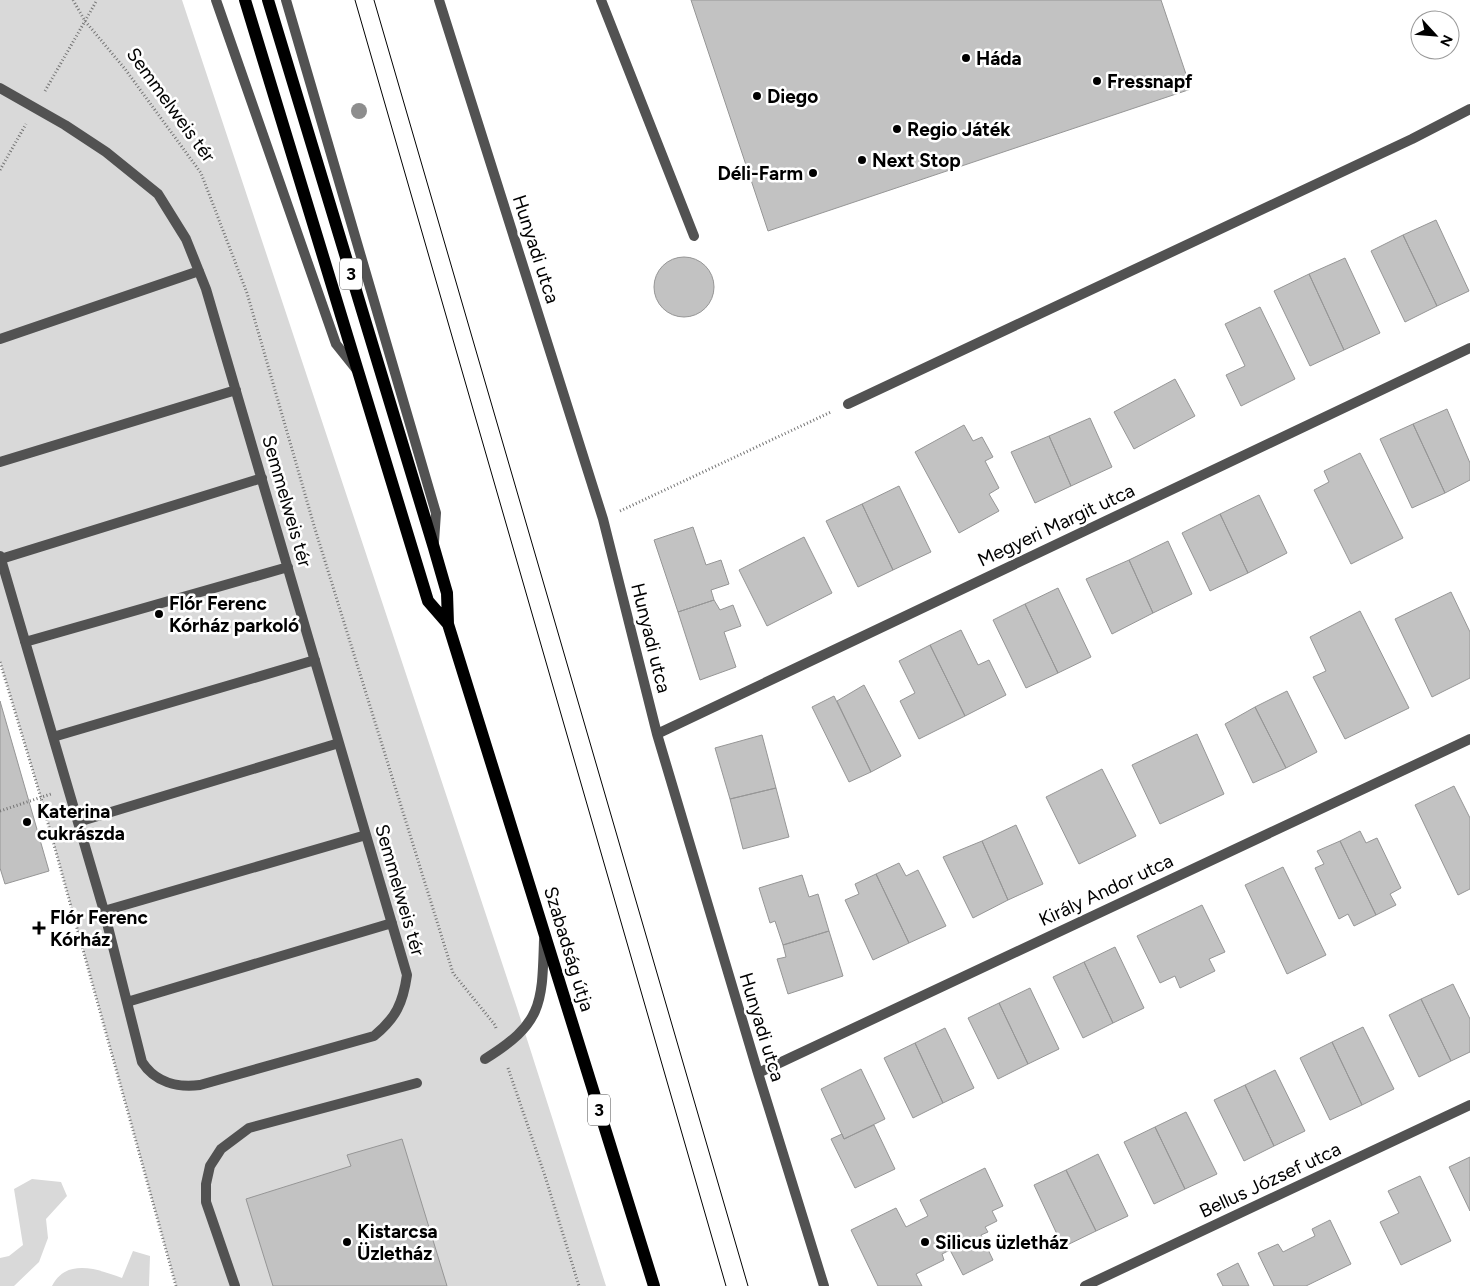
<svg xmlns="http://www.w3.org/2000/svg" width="1470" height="1286" font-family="Figtree,sans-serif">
<rect width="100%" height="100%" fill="#fff"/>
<!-- green -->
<path fill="#d9d9d9" d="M0 0H182L517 1008 606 1286H176L41 798 0 662Z
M32 1179 61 1182 67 1196 46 1219 48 1238 39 1262 14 1286H0V1258L9 1256 23 1245 14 1189Z
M133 1251 150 1256 149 1286H52C66 1258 98 1269 122 1278Z"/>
<!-- building -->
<path fill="#c2c2c2" stroke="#969696" d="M691 0H1161L1191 89 768 231Z
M1436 220 1469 291 1437 306 1403 235Z
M1403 235 1437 306 1405 322 1371 251Z
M654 287a30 30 0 1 1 60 0a30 30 0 1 1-60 0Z
M1345 258 1380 333 1344 350 1309 274Z
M1309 274 1344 350 1310 366 1274 291Z
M1260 307 1295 379 1241 406 1226 375 1245 366 1225 324Z
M1175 379 1195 416 1134 449 1114 412Z
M1447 409 1470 463V480L1445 493 1413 424Z
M1090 418 1112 467 1071 486 1049 436Z
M1413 424 1445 493 1412 508 1380 439Z
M964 425 973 441 982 437 993 457 985 461 999 488 989 494 999 511 959 533 915 452Z
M1049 436 1071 486 1035 503 1011 452Z
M1360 453 1403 538 1351 564 1314 490 1329 482 1324 471Z
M899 486 931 552 893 570 862 504Z
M1259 495 1287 553 1248 573 1220 514Z
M862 504 893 570 858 587 826 521Z
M1220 514 1248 573 1210 591 1182 533Z
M693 527 706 565 721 560 729 584 711 590 714 600 678 612 654 540Z
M804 537 832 593 767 626 739 570Z
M1168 541 1192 594 1153 613 1129 560Z
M1129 560 1153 613 1112 634 1086 579Z
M1058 588 1091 657 1058 673 1025 604Z
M1451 592 1470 632V678L1432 697 1395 619Z
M714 600 720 610 733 605 741 626 724 632 736 667 700 680 678 612Z
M1025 604 1058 673 1026 688 993 620Z
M1360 611 1409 708 1345 739 1313 677 1326 671 1310 637Z
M961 630 978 665 989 660 1006 695 965 716 930 645Z
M930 645 965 716 919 739 900 701 915 693 899 661Z
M864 685 901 756 871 772 837 701Z
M1287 691 1317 752 1286 768 1255 707Z
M834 696 871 772 849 782 812 707Z
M0 701 49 871 5 884 0 868Z
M1255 707 1286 768 1253 783 1225 724Z
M1197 734 1224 794 1160 824 1132 765Z
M762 735 776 788 730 799 715 748Z
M1102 769 1136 836 1079 864 1046 797Z
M1454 786 1470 818V889L1458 895 1415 805Z
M776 788 789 837 743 849 730 799Z
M1016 825 1043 884 1008 900 982 841Z
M1360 831 1366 843 1377 838 1401 888 1390 894 1396 905 1376 915 1340 841Z
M982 841 1008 900 973 918 943 857Z
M1340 841 1376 915 1354 926 1348 914 1339 919 1315 868 1324 864 1317 851Z
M899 863 906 876 918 870 946 926 909 943 876 874Z
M1283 867 1326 955 1287 974 1245 885Z
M876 874 909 943 873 960 845 900 859 894 855 884Z
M802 875 809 897 818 894 829 931 783 945 775 921 770 923 759 888Z
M1202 905 1225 952 1209 959 1215 971 1180 988 1175 976 1160 983 1137 936Z
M829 931 843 976 788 994 777 959 786 957 783 945Z
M1115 947 1144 1008 1113 1023 1084 962Z
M1084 962 1113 1023 1083 1038 1053 977Z
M1453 984 1470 1019V1052L1451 1061 1421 999Z
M1030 988 1059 1049 1028 1064 999 1003Z
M1421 999 1451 1061 1419 1077 1389 1015Z
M999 1003 1028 1064 998 1079 968 1018Z
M1363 1027 1394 1089 1362 1105 1332 1042Z
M945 1028 974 1088 943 1103 915 1043Z
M1332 1042 1362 1105 1330 1120 1300 1058Z
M915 1043 943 1103 913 1118 884 1058Z
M861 1069 885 1119 844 1139 821 1089Z
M1275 1070 1305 1131 1274 1146 1245 1085Z
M1245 1085 1274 1146 1244 1161 1214 1100Z
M1186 1112 1217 1174 1185 1189 1155 1127Z
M874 1125 895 1169 855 1188 831 1139 842 1134 844 1139Z
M1155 1127 1185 1189 1154 1204 1124 1142Z
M402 1139 447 1286H273L246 1199 351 1166 347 1155Z
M1098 1154 1128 1216 1096 1231 1066 1170Z
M1470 1157V1211L1449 1167Z
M985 1168 1003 1206 992 1211 997 1221 985 1227 988 1232 981 1235 993 1260 963 1275 950 1250 942 1254 944 1260 916 1274 922 1286H878L851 1230 896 1208 906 1227 928 1216 920 1200Z
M1066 1170 1096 1231 1063 1247 1034 1185Z
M1420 1176 1451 1241 1401 1265 1380 1222 1399 1213 1388 1191Z
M1330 1220 1351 1264 1306 1286H1274L1258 1253 1278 1244 1283 1252 1315 1236 1312 1229Z
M1238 1263 1249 1286H1223L1217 1274Z"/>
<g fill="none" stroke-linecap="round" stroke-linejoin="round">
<!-- path -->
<path stroke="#747474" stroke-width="3" stroke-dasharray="1 2.5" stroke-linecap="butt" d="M73 0 85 21 125 69 201 173 247 293 315 529 453 973 495 1025 496 1028
M45 91 97 0
M0 170 26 124
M620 511 831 412
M0 662 41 798 176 1286
M0 811 51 794
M508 1068 545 1176 579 1286"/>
<!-- service -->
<path stroke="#525252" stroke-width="10" d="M601 0 694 236
M0 88 65 125 106 152 158 194 186 239 206 289 407 975C403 1003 396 1018 374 1036L200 1085C177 1088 155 1082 142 1062L104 911 0 556
M0 339 199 271
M0 462 236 390
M1 559 262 478
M25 642 288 567
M53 737 315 660
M78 822 339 743
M104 911 366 835
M127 1002 392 923
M485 1059C543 1023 542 1004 544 940
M235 1286 206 1202V1184L210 1166 221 1149 249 1128 417 1083"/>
<!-- minor -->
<path stroke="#525252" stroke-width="10" d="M216 0 336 344 356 369
M286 0 436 513 434 542
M439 0 603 519 657 734 758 1073 824 1286
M848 404 1412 139 1470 109
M657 734 1470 348
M758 1073 1470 739
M1085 1286 1470 1105"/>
<!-- primary -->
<path stroke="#000" stroke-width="12" d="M245 0 428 601 448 624
M268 0 434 548 447 593 448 624 654 1286"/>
<!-- tram -->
<path stroke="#000" stroke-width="1" d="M355 0 726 1286
M374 0 748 1286"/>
</g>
<!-- trees -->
<circle fill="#8d8d8d" cx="359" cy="111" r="8"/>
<!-- markers -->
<g fill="#000" stroke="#fff" stroke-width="2">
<circle cx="966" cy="58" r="5"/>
<circle cx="1097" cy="81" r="5"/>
<circle cx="757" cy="96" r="5"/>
<circle cx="897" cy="129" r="5"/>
<circle cx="862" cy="160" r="5"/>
<circle cx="813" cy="173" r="5"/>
<circle cx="159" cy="614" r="5"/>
<circle cx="27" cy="822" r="5"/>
<path d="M36.5 920.5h5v5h5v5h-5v5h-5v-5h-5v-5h5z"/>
<circle cx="347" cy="1242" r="5"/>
<circle cx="925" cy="1242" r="5"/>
</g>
<g text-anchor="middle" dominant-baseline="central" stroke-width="5" stroke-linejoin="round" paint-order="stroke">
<!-- shield labels -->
<g fill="#fff" stroke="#4c4c4c" stroke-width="1">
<rect x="340" y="258.5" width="22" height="31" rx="4"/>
<rect x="588" y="1094.5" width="22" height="31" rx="4"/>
</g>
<g font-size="18" font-weight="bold" fill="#000">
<text x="351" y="274">3</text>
<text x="599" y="1110">3</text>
</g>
<!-- poi labels -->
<g font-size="19" font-weight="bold" fill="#000" stroke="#fff" text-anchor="start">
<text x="976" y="58">Háda</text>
<text x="1107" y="81">Fressnapf</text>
<text x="767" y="96">Diego</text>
<text x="907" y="129">Regio Játék</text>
<text x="872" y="160">Next Stop</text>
<text x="803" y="173" text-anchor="end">Déli-Farm</text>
<text x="169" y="603">Flór Ferenc<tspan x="169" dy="22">Kórház parkoló</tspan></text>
<text x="37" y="811">Katerina<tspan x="37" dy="22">cukrászda</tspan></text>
<text x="50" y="917">Flór Ferenc<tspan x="50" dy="22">Kórház</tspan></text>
<text x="357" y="1231">Kistarcsa<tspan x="357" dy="22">Üzletház</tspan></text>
<text x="935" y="1242">Silicus üzletház</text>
</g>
<!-- street labels -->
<g font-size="19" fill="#000" stroke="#fff">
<text transform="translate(171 105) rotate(54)">Semmelweis tér</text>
<text transform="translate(536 249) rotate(72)">Hunyadi utca</text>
<text transform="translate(287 501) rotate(74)">Semmelweis tér</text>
<text transform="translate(1056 525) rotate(-25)">Megyeri Margit utca</text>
<text transform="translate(651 638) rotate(76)">Hunyadi utca</text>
<text transform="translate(400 890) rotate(74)">Semmelweis tér</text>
<text transform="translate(1106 890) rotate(-25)">Király Andor utca</text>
<text transform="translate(569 949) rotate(73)">Szabadság útja</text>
<text transform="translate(762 1027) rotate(73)">Hunyadi utca</text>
<text transform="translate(1270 1180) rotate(-25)">Bellus József utca</text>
</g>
</g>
<!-- north arrow -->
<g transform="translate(1435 35) rotate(116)"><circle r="24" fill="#ffffff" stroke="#999999"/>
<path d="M0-4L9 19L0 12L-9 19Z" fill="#000000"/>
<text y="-8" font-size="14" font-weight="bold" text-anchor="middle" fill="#000000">N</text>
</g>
</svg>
